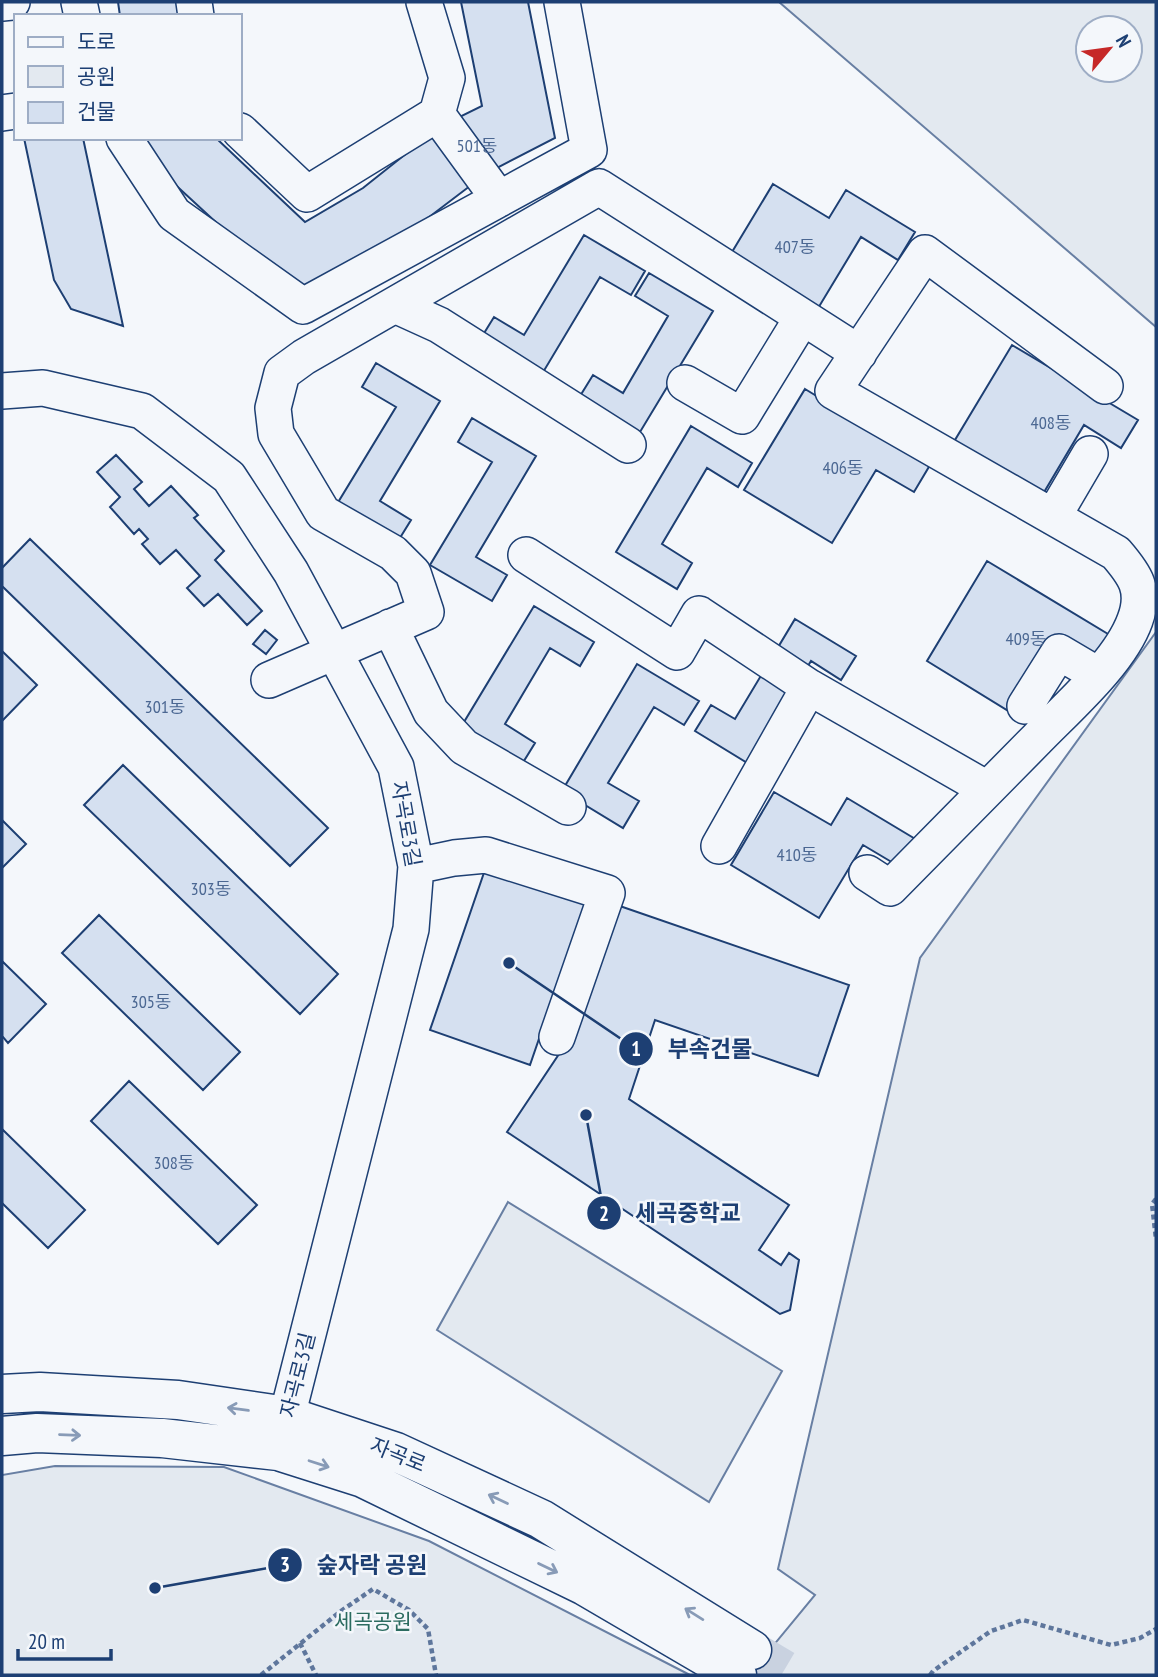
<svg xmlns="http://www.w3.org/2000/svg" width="1158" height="1677" viewBox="0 0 1158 1677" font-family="'PT Sans Narrow','Noto Sans KR',sans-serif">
  <rect width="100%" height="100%" fill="#f4f7fb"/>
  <path fill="#e3e9f0" stroke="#687fa3" stroke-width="2" fill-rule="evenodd" d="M779,2H1156V327ZM1088,28H1130V70H1088Z
    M1156,632V1675H749L815,1595L778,1569L920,958Z
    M508,1202L782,1371L709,1502L437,1330Z
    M55,1466L224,1467L429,1541L690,1675H2V1475Z"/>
  <path fill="#d5e0f0" stroke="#1d3f73" stroke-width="2" d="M118,2H179L181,16H120Z
    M461,2H528L555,138L487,173L395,243L296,296L143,155L141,138H216L305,222L363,188L441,126L482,106Z
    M24,138H83L123,326L71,309L54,280Z
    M773,184L829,218L846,190L915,232L898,260L861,237L817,310L729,257Z
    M584,235L645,271L631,295L600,277L539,379L478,343L494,317L524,335Z
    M649,273L713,311L637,437L577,401L593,375L623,393L668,316L635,296Z
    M1012,345L1138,420L1121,448L1084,425L1040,499L952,445Z
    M376,363L440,401L380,501L411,520L395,546L334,509L396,407L362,387Z
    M805,389L930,465L914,492L876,470L832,543L744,490Z
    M472,418L536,456L476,557L507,575L492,601L430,565L492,462L458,442Z
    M691,426L752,463L738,487L707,468L662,544L692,563L677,589L616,552Z
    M116,455L142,482L134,489L149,506L171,486L198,515L194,518L224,551L215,560L262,611L247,625L218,594L204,606L187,588L200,576L176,550L160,564L142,544L148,539L139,529L134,534L110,507L120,497L97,472Z
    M30,539L328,828L290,866L2,586V568Z
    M987,561L1113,637L1096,664L1059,642L1015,715L927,661Z
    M534,606L594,642L580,666L550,648L505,724L535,743L519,769L458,732Z
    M795,619L856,656L841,680L811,661L749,764L695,731L711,705L735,719Z
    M265,630L277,640L266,654L253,644Z
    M2,651L37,685L2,721Z
    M637,664L699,701L684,725L654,707L608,783L639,801L623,828L562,791Z
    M123,765L338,974L300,1014L84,805Z
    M774,792L831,825L847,798L917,840L900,867L863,845L819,918L731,865Z
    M2,820L26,844L2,868Z
    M488,861L588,896L530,1065L430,1030Z
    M614,904L849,985L818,1076L655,1020L629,1099L789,1205L759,1250L781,1265L789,1253L799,1260L790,1310L780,1314L507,1132L567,1042Z
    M99,915L240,1052L203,1090L62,953Z
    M2,961L46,1004L8,1043L2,1036Z
    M129,1081L257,1205L218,1244L91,1121Z
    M2,1129L85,1210L48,1248L2,1203Z"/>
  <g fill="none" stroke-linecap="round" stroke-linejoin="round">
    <path stroke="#c9d2e0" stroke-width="38" stroke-dasharray="38 19" stroke-linecap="butt" d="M752,1650L794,1675"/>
    <defs>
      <path id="minor" d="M79,2L82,16
        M194,2L196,16
        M2,3L12,2
        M2,113L16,111
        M437,114L499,199
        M240,131L307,194L437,114L447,78L424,2
        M124,138L174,214L303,306L589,150L562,2
        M395,305L439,325L628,445
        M685,383L742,416L802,318
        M2,391L43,388L142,411L229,477L291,572L396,767L416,866L411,929L280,1444
        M1053,517L1090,454
        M526,555L677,652L699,614L809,687
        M390,627L431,712L464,747L568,807
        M269,680L426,612L413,573L393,553L323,513L276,434L273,408L282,373L304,357L599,187L859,353
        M1025,706L1059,652L1098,675
        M719,846L809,687L987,789
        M416,866L454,858L486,855L607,893L557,1037
        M867,873L890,888C939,838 988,788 1037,739C1068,707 1120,662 1135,620C1146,590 1135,575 1116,553L833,391L925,253L1105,386"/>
      <path id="major" d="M2,1394L40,1392L178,1400L287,1416L396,1452L541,1519L752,1650
        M2,1436L37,1433L162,1438L278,1451L363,1478L585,1586L737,1675"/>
    </defs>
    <use href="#minor" stroke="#1d3f73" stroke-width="38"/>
    <use href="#major" stroke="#1d3f73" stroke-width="41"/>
    <path stroke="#5e769c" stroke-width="4.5" stroke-dasharray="5 3.5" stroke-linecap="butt" d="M1156,1199L1152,1204L1156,1239
      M300,1643L316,1675
      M261,1675L341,1611L373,1589L409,1610L428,1629L436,1675
      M930,1675L933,1671L991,1631L1023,1620L1111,1645L1140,1638L1156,1629"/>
    <use href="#minor" stroke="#f4f7fb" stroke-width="35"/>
    <use href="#major" stroke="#f4f7fb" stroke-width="38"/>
  </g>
  <defs><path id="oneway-shaft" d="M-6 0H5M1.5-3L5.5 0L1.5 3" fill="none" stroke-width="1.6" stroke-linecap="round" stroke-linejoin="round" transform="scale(1.75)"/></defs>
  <g stroke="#889bb7">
    <use href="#oneway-shaft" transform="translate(238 1409) rotate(-172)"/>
    <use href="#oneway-shaft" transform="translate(70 1435) rotate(2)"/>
    <use href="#oneway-shaft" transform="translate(319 1464) rotate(18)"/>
    <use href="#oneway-shaft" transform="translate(498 1499) rotate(-155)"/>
    <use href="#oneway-shaft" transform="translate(548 1568) rotate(26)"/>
    <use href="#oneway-shaft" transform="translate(694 1614) rotate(-148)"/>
  </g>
  <g text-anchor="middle" stroke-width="5" stroke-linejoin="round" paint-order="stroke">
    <g font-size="18" fill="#4b6792">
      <text x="477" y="152">501동</text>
      <text x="795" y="253">407동</text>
      <text x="1051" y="429">408동</text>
      <text x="843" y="474">406동</text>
      <text x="1026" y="645">409동</text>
      <text x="165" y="713">301동</text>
      <text x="797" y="861">410동</text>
      <text x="211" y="895">303동</text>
      <text x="151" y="1008">305동</text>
      <text x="174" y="1169">308동</text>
    </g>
    <g font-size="21" fill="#1d3f73" stroke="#f4f7fb">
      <text transform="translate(406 824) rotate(80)" y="7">자곡로3길</text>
      <text transform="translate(298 1375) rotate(-76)" y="7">자곡로3길</text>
      <text transform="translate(398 1455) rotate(22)" y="7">자곡로</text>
    </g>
    <g font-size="21" fill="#2c6c60" stroke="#f4f7fb">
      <text x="373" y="1629">세곡공원</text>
    </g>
  </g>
  <path fill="none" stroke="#1d3f73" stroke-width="2.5" d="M509 963L636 1049M586 1115L604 1213M155 1588L285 1565"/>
  <g fill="#1d3f73" stroke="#f4f7fb" stroke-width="2.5">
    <circle cx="509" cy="963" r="7"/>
    <circle cx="586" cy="1115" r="7"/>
    <circle cx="155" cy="1588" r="7"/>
    <circle cx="636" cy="1049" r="18"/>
    <circle cx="604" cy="1213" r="18"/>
    <circle cx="285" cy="1565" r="18"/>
  </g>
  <g font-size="21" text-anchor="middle" font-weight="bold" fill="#fff">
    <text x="636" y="1056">1</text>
    <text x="604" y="1221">2</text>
    <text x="285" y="1572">3</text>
  </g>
  <g font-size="23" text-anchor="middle" font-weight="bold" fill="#1d3f73" stroke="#f4f7fb" stroke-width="5" stroke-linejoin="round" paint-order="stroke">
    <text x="710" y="1057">부속건물</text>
    <text x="688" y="1221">세곡중학교</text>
    <text x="372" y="1573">숲자락 공원</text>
  </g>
  <rect width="1158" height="1677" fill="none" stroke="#1d3f73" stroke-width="7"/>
  <rect x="14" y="14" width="228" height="126" fill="#f4f7fb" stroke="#9eadc5" stroke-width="2"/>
  <rect x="28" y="37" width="35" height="10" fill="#f4f7fb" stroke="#9eadc5" stroke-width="2"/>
  <text x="77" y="49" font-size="21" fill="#1d3f73">도로</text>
  <rect x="28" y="66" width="35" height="21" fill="#e3e9f0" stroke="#9eadc5" stroke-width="2"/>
  <text x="77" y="84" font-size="21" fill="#1d3f73">공원</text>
  <rect x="28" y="102" width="35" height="21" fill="#d5e0f0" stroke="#9eadc5" stroke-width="2"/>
  <text x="77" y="119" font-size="21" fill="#1d3f73">건물</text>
  <g transform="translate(1109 49) rotate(61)"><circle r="33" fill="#f4f7fb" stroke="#9eadc5" stroke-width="2"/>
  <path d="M0-5L12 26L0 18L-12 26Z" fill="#c62828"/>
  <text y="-10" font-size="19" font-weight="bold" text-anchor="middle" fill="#1d3f73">N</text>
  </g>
  <path d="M18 1649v10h93v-10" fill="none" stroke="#1d3f73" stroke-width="3.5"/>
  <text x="28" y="1649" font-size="21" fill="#1d3f73" stroke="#f4f7fb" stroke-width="5" paint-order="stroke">20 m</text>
</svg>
